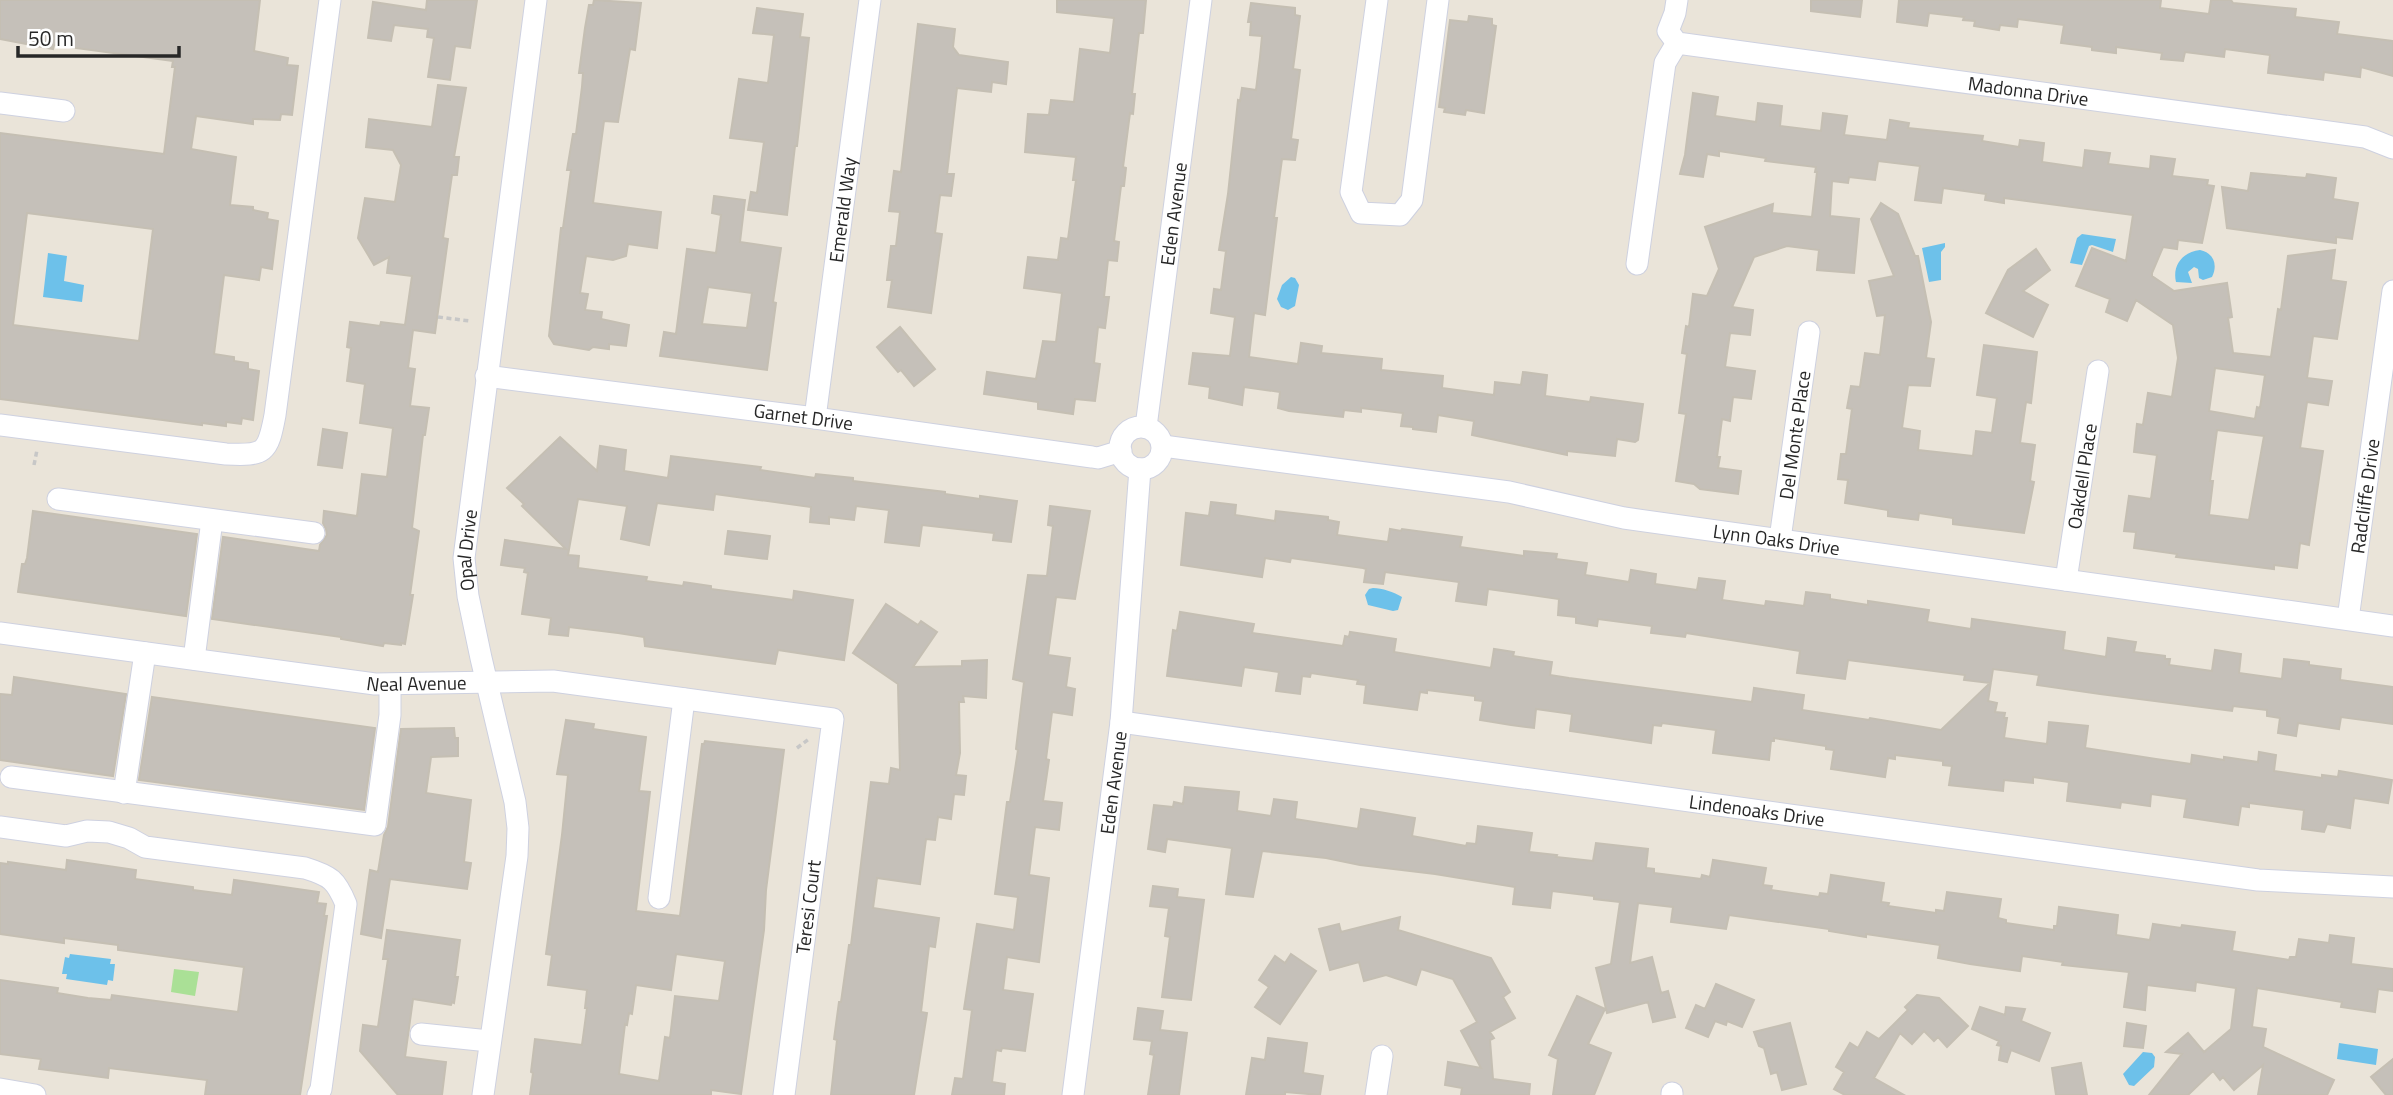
<svg xmlns="http://www.w3.org/2000/svg" width="2393" height="1095" viewBox="0 0 2393 1095" font-family="'Titillium Web',sans-serif">
  <rect width="100%" height="100%" fill="#eae4d9"/>
  <path fill="#aae096" d="M174,969L199,972L195,996L171,992Z"/>
  <path fill="#6dc1ea" d="M2082,234L2116,239L2113,252L2092,245L2089,246L2082,265L2070,263L2077,238Z
    M1945,243V247L1941,252V280L1929,282L1922,248Z
    M2200,250C2214,253 2218,265 2212,277L2203,280L2199,278L2198,269L2194,267L2188,272L2192,283L2176,282C2172,265 2183,252 2200,250Z
    M48,253L67,256L64,281L84,285L82,302L43,297Z
    M1291,277L1295,278L1299,285L1295,306L1288,310L1281,307L1277,299L1282,285Z
    M1373,588C1382,588 1394,592 1402,597L1398,610L1393,611L1368,605L1365,595L1369,589Z
    M70,954L111,959L110,964H115L113,981L108,980L107,985L66,979L67,974H62L65,957L69,958Z
    M2339,1043L2378,1049L2376,1065L2337,1059Z
    M2143,1052L2152,1053L2155,1057L2154,1067L2134,1086L2129,1085L2123,1074Z"/>
  <path fill="#c5c0b9" stroke="#c5bfb3" stroke-width="2" fill-rule="evenodd" d="M0,0H260L254,51L288,58L287,65L298,66L292,115L281,114L280,120L253,119V124L196,116L191,149L236,157L230,205L253,207V210L268,213L267,219L278,221L272,269L261,267L259,280L224,275L214,354L234,357V361L248,363V369L259,371L253,420L242,418L241,424L226,422V426L202,423V425L0,399V133L164,154L175,67H172L173,61L54,45L53,49L0,39ZM27,213L153,229L139,341L13,325Z
    M427,0H477L470,48L455,46L450,80L428,77L434,38L427,37L428,29L394,25L391,41L368,38L373,2L426,10Z
    M594,0L641,3L635,50L630,49L618,122L604,121L593,203L661,212L657,248L628,244L626,256L613,260L586,256L580,293L588,294L585,310L602,312L601,319L629,325L626,346L609,344V349L593,347L589,350L554,344L549,336L561,228H563L571,170H567L573,134H576L582,87L583,73H579L585,28L589,5H593Z
    M1057,0H1146L1143,33H1139L1132,94H1135L1133,114L1130,113L1123,167L1126,168L1124,186H1121L1114,241L1119,242L1117,261L1108,260L1104,297H1109L1105,328L1098,327L1094,363L1100,364L1095,401L1075,399L1073,414L1038,409V402L984,394L987,372L1036,379L1043,341L1056,342L1062,293L1024,288L1028,257L1058,260L1061,238L1068,239L1076,180H1073L1076,157L1025,152L1028,114L1049,115L1051,100L1074,102L1080,49L1110,53L1114,18L1057,12Z
    M1811,0H1862L1860,17L1811,11Z
    M1899,0H2161L2160,8L2209,14L2211,0H2231L2233,3L2296,9L2295,17L2339,22L2337,34L2393,41V76L2361,67L2360,77L2324,72L2323,80L2268,73L2270,55L2225,49L2224,57L2185,52L2183,61L2161,59L2162,53L2116,47V53L2092,50V47L2061,43L2064,25L2018,19L2017,27L2000,25L1999,30L1974,26L1975,21L1963,20L1964,17L1929,13L1927,26L1897,22Z
    M1251,3L1295,8V15L1300,16L1293,69L1300,70L1291,139L1298,140L1295,160L1282,159L1274,218H1277L1265,315L1254,313L1249,357L1298,364L1301,343L1322,346L1321,353L1382,359L1381,370L1443,376L1442,388L1494,395L1495,382L1521,385L1523,372L1547,375L1545,396L1590,402L1591,397L1643,404L1638,440L1635,442L1617,439L1615,456L1567,451V455L1472,435L1474,421L1438,415L1436,432L1413,429V427L1401,426L1403,413L1361,408V412L1344,410L1343,417L1289,411L1278,408L1280,392L1244,387L1242,405L1209,398L1210,387L1189,384L1193,353L1230,356L1235,317L1211,313L1214,289L1221,290L1226,251L1219,250L1228,194L1238,100L1240,101L1242,88L1256,90L1260,57L1262,36L1250,35L1251,22H1248Z
    M757,8L803,14L800,37L809,38L797,146H795L787,215L748,210L751,192L757,193L764,142L730,138L739,79L768,83L774,35L753,33Z
    M1469,16L1492,19V25L1496,26L1484,113L1466,110L1465,115L1444,112L1445,108L1439,107L1450,20L1468,22Z
    M918,24L955,29L953,47L959,55L1008,62L1006,84L992,82L991,92L957,88L947,174H954L951,196L940,195L935,233L942,234L931,313L888,307L892,280H887L891,246H896L900,212L889,211L894,171L901,172Z
    M438,85L466,88L454,157H459L457,175H452L443,238L448,239L435,333L413,330L408,368L415,369L410,406L429,408L425,435H423L412,528L419,531L410,595H413L405,644L401,643V645L384,643L383,646L341,639V637L212,619L223,537L319,551L320,545L327,535L326,529L323,523L324,511L357,516L362,474L387,477L393,428L360,423L365,384L347,381L351,348L347,347L350,322L380,326L381,322L405,325L412,276L387,273L389,257L374,265L358,238L365,198L395,202L401,165L393,150L366,147L369,119L432,127Z
    M1693,93L1718,97L1715,116L1756,122L1758,103L1782,106L1780,126L1821,131L1823,113L1847,116L1844,135L1887,140L1890,120L1909,123L1908,128L1983,136L1982,141L2019,147L2020,140L2044,143L2042,162L2083,168L2085,150L2110,153L2108,164L2150,169L2151,156L2175,159L2172,176L2208,180L2207,185L2214,186L2202,243L2178,240L2177,249L2163,247L2152,273V276L2174,291L2227,283L2232,317L2228,318L2233,353L2271,357L2278,309L2281,310L2288,256L2335,250L2331,280L2346,282L2337,339L2313,336L2307,378L2332,381L2328,405L2307,402L2300,448L2323,451L2309,545L2300,543L2297,568L2274,565V569L2176,557L2177,554L2134,548L2136,532L2124,531L2129,496L2151,499L2157,455L2134,452L2137,424L2143,425L2148,393L2172,397L2178,358L2173,325L2136,300L2127,321L2106,312L2110,299L2076,286L2092,248L2126,261L2133,215L2004,198V203L1985,200L1986,194L1943,188L1941,203L1915,200L1920,166L1878,161L1875,180L1849,177L1848,183L1832,181L1830,216L1859,219L1854,273L1817,270L1819,250L1787,246L1754,257L1732,307L1753,310L1750,335L1730,333L1725,367L1755,371L1751,399L1733,397L1730,421L1722,419L1717,457H1720L1718,468L1741,471L1738,494L1700,489L1694,484L1676,481L1686,414L1679,413L1687,354L1682,353L1686,326L1689,327L1693,294L1707,296L1719,269L1705,227L1773,204L1772,213L1812,217L1817,172H1815L1816,167L1765,161L1766,158L1719,151V156L1707,154L1703,177L1680,174L1685,155ZM2215,368L2265,375L2260,408L2257,407L2255,419L2209,411ZM2217,430L2264,436L2249,520L2209,515L2213,481H2210Z
    M2251,173L2306,178L2307,174L2336,178L2333,199L2358,203L2352,239L2336,237V243L2227,228L2222,187L2248,191Z
    M714,196L745,200L740,242L781,248L773,302L776,303L767,370L660,356L664,332L676,334L687,249L716,253L721,215L712,213ZM708,287L752,293L747,328L702,324Z
    M1881,203L1898,214L1915,256H1918L1931,322L1926,358L1934,359L1930,386L1908,385L1902,428L1920,431L1918,450L1973,456L1976,431L1992,433L1997,398L1977,395L1984,345L2037,352L2031,403L2026,402L2020,443L2035,445L2030,481L2034,482L2024,533L1953,524V518L1919,513L1918,520L1888,516V510L1845,503L1848,480L1838,479L1841,454H1846L1852,409L1847,408L1851,386L1860,387L1865,353L1880,355L1885,315L1877,316L1869,281L1894,276L1871,219Z
    M2036,249L2050,270L2023,291L2048,305L2033,337L1986,313L2008,270Z
    M900,327L935,369L914,386L901,370L898,372L877,347Z
    M323,429L347,433L342,468L318,465Z
    M560,437L597,471L600,446L626,450L624,471L668,478L671,456L761,467L760,470L815,478L816,474L853,478V481L945,492V494L980,499V496L1017,501L1011,542L993,540L994,533L922,525L919,546L885,542L889,510L856,506L854,520L829,517V524L810,522L811,507L715,494L713,510L657,503L649,545L621,539L627,506L578,499L568,555L579,556L578,568L647,577L646,581L683,586L684,582L711,586V589L793,600L794,591L853,600L844,660L778,650L775,664L645,646L644,637L618,633L569,627L568,636L549,634L551,618L522,614L528,573L524,572L525,568L501,565L505,540L566,549L522,506L524,504L507,488Z
    M1211,502L1236,505L1235,515L1275,521L1276,511L1328,517V520L1339,522L1337,535L1388,542L1390,529L1401,531L1402,529L1462,537L1460,547L1524,556V551L1557,554L1556,559L1587,563L1585,575L1629,582L1631,570L1656,574L1655,584L1697,590L1699,578L1725,581L1722,600L1765,606L1766,601L1804,606L1806,592L1830,595V599L1868,605V601L1929,610L1927,622L1971,629L1972,619L2065,632L2063,650L2106,657L2108,638L2136,642L2134,652L2165,656V659H2170L2169,665L2212,671L2215,650L2241,654L2239,673L2282,679L2284,659L2309,662V665L2341,669L2340,680L2393,687V724L2341,717L2339,729L2298,723L2296,736L2278,733L2280,718L2267,716V710L2233,706L2232,711L2100,694L2037,685L2039,675L1993,669L1988,701L1997,703L1995,712L2005,713L2004,718H2007L2004,738L2047,744L2049,722L2088,726L2085,748L2156,759L2191,764L2192,755L2224,760V757L2258,762L2259,752L2276,755L2274,771L2322,778V775L2338,777L2339,771L2392,780L2388,803L2354,798L2350,828L2327,824L2324,832L2302,829L2304,810L2249,803V807L2241,806L2238,825L2184,817L2187,799L2151,794L2150,806L2121,802L2120,808L2067,801L2069,782L2033,777V783L2004,780L2003,791L1949,785L1952,766L1943,765V761L1895,755V759L1888,758L1885,777L1831,769L1834,750L1826,749V746L1774,738V741H1771L1769,760L1713,753L1716,730L1662,723L1661,726L1653,725L1651,743L1570,731L1572,714L1536,709L1534,728L1511,725L1480,720L1483,701L1475,700V696L1427,690V693L1420,692L1417,710L1364,703L1366,685L1357,684L1358,680L1311,673L1310,677L1302,676L1300,694L1276,691L1279,672L1244,667L1241,686L1167,676L1173,630L1177,631L1180,612L1254,624L1252,633L1343,646L1345,636L1349,637L1350,632L1396,639L1394,652L1491,668L1494,649L1514,652L1513,656L1552,662L1550,675L1569,678L1752,702L1754,688L1804,695L1802,710L1869,720L1870,718L1941,730L1990,683L1964,680L1965,675L1848,660L1845,679L1797,673L1800,651L1686,633L1685,637L1651,633L1652,626L1598,619L1597,626L1576,623V617L1558,615L1559,599L1488,589L1486,605L1456,601L1459,582L1385,572L1383,584L1364,582L1366,569L1363,568L1291,558L1290,562L1265,558L1262,577L1181,565L1186,513L1209,516Z
    M1050,506L1090,511L1075,599L1056,597L1048,655L1070,658L1066,687L1075,689L1072,715L1052,712L1046,759L1049,760L1043,801L1062,803L1059,830L1035,827L1029,875L1049,878L1039,962L1007,957L1003,990L1033,994L1025,1051L1002,1048L1001,1051L996,1050L992,1082L1005,1084L1004,1095H952L955,1078L963,1079L972,1010L964,1009L977,924L1014,930L1018,897L995,894L1007,802H1010L1018,750L1016,749L1024,682L1013,679L1028,575L1047,576L1053,526L1048,525Z
    M33,511L197,534L186,616L18,592L22,564H25L27,558Z
    M728,531L770,536L767,559L725,554Z
    M886,604L918,625L921,621L937,632L913,667L962,666V661L987,660L986,698L963,696L964,702H959L960,753L956,775L966,776L964,795L954,794L951,819L938,817L935,840L926,839L920,884L877,878L873,908L939,918L935,947L929,946L921,1012L927,1013L914,1095H831L837,1040L834,1039L839,1002H841L849,945H851L871,782L889,784L891,768L900,770L898,684L853,653Z
    M14,677L126,694L113,776L0,760V694L12,695Z
    M152,697L375,728L364,810L139,780Z
    M566,720L594,724L593,729L646,737L639,791L650,792L636,911L680,916L702,744H704L705,741L784,750L766,890L764,930L741,1094L711,1090V1095H530L533,1073L531,1072L535,1039L582,1045L587,1008H585L587,990L548,985L552,955L546,954L562,835L568,775L557,774ZM676,954L725,961L719,1001L675,996L670,1038L665,1037L659,1081L619,1074L625,1024L627,1025L629,1013L632,1014L636,985L671,990Z
    M454,728L455,738H458V756L431,757L426,793L471,800L464,862L471,863L467,889L390,879L381,938L361,934L370,870L378,872L384,835L388,827L401,729Z
    M1185,787L1239,792L1237,811L1271,816L1274,799L1297,802L1295,819L1358,829L1361,809L1415,818L1412,836L1466,846L1467,843L1476,844L1478,826L1532,833L1529,852L1557,855L1556,857L1593,861L1596,843L1648,849L1646,868L1654,869V873L1701,879L1702,875L1710,877L1713,860L1766,868L1763,885L1772,886L1771,890L1819,897L1820,893L1828,894L1831,875L1884,883L1881,902L1889,903L1888,906L1936,913V910L1944,911L1947,892L2001,899L1998,918L2006,920V923L2033,927L2054,930V926H2057L2059,907L2118,915L2116,935L2150,940L2153,924L2181,928L2182,925L2235,932L2232,951L2289,960L2290,957H2296L2299,939L2329,943L2330,935L2354,938L2351,964L2393,969V991L2378,989L2375,1012L2341,1007L2342,1002L2257,988L2252,1027L2266,1029L2263,1047L2334,1080L2327,1095H2258L2263,1065L2234,1090L2223,1077L2220,1080L2213,1071L2188,1095H2149L2182,1054L2166,1052L2188,1033L2204,1052L2231,1029L2236,988L2196,982L2195,991L2147,985L2145,1010L2124,1007L2129,972L2062,965L2063,962L2022,956L2020,971L1970,964L1938,958L1940,945L1866,934V937L1829,931V929L1729,915L1726,929L1671,922L1673,907L1638,903L1630,963L1652,957L1661,993L1668,991L1675,1017L1653,1022L1648,1002L1607,1013L1596,968L1611,964L1620,902L1594,899V896L1552,891L1550,908L1513,904L1515,887L1435,874L1360,865L1326,858L1262,851L1253,897L1226,894L1232,848L1167,839L1165,852L1148,849L1154,805L1173,807L1174,802L1183,804Z
    M67,860L136,870L135,879L193,887V890L232,895L234,880L319,892L317,903L326,904L324,916H327L300,1095H205L207,1080L109,1068L108,1078L39,1069L41,1059L0,1054V980L58,988L57,993L88,998L111,1000L112,995L238,1012L244,967L118,950V945L87,941L64,938V943L0,934V863L8,864V862L66,870Z
    M1153,886L1178,889L1177,897L1204,900L1191,1000L1162,997L1170,937L1165,936L1169,908L1150,906Z
    M1400,917L1398,930L1491,958L1510,992L1503,997L1515,1018L1490,1032L1494,1038L1490,1040L1493,1079L1530,1084L1529,1095H1461L1462,1088L1445,1085L1448,1062L1481,1068L1461,1031L1477,1022L1453,979L1421,969L1416,985L1386,975L1364,981L1359,962L1330,970L1319,929L1339,924L1341,932Z
    M387,930L460,940L455,977H458L454,1003L452,1002L451,1005L413,999L405,1057L446,1062L442,1095H398L360,1051L363,1025L378,1027L388,959H383Z
    M1291,954L1316,971L1280,1024L1255,1007L1269,987L1259,980L1275,956L1285,963Z
    M1716,984L1754,1000L1742,1027L1727,1021L1726,1025L1715,1021L1708,1037L1686,1028L1696,1005L1705,1009Z
    M1917,995L1939,998L1968,1026L1947,1047L1938,1037L1934,1041L1924,1031L1912,1044L1900,1033L1874,1078L1904,1095H1845L1834,1089L1844,1072L1836,1067L1850,1043L1858,1048L1867,1032L1879,1039L1908,1010L1905,1007Z
    M1577,996L1605,1009L1588,1044L1611,1053L1594,1095H1553L1558,1059L1549,1055Z
    M1980,1007L2005,1015L2006,1007L2025,1009L2021,1021L2050,1033L2039,1061L2011,1050L2007,1062L1999,1060L2001,1046L1997,1045L1999,1041L1972,1029Z
    M1138,1008L1163,1011L1160,1030L1187,1033L1179,1095H1148L1154,1055L1150,1054L1152,1041L1134,1039Z
    M1790,1023L1806,1084L1782,1090L1777,1072L1771,1074L1764,1048L1759,1046L1754,1032Z
    M2127,1023L2146,1026L2143,1048L2124,1046Z
    M1268,1038L1307,1043L1303,1073L1323,1076L1320,1095L1285,1092V1095H1246L1252,1058L1265,1060Z
    M2393,1059V1095H2386L2371,1077Z
    M2081,1063L2087,1095H2056L2052,1068Z"/>
  <g fill="none" stroke-linecap="round" stroke-linejoin="round">
    <defs>
      <g id="minor">
        <path d="M1377,0L1351,192L1361,213L1400,215L1412,200L1438,0"/>
        <path id="s1" d="M1677,0L1675,13L1668,31L1677,43L2365,137L2393,148"/>
        <path d="M0,103L64,111"/>
        <path d="M1637,264L1665,63L1677,43"/>
        <path id="s2" d="M486,376L815,418L1092,457L1098,458L1121,451"/>
        <path id="s3" d="M815,418L870,0"/>
        <path d="M0,425L226,454C265,456 268,453 275,415L330,0"/>
        <path id="s4" d="M1146,427L1201,0"/>
        <circle cx="1141" cy="448" r="21"/>
        <path id="s5" d="M1163,446L1509,492L1624,518L2393,626"/>
        <path d="M58,499L314,533"/>
        <path id="s6" d="M1780,539L1809,332"/>
        <path id="s7" d="M2066,580L2098,371"/>
        <path id="s8" d="M2348,619L2393,291"/>
        <path id="s9" d="M0,633L375,684L553,681L833,719L784,1095"/>
        <path d="M194,659L212,520"/>
        <path id="s10" d="M1121,722L2258,880L2393,887"/>
        <path d="M11,777L375,825L390,715V685"/>
        <path d="M124,793L145,653"/>
        <path d="M0,827L66,836L87,831L109,832L129,838L145,847L305,868C331,876 336,880 346,904L321,1089L318,1095"/>
        <path d="M659,898L684,699"/>
        <path d="M421,1034L489,1041"/>
        <path d="M0,1089L35,1095"/>
        <path id="s11" d="M483,1095L517,856L518,828L515,802L481,658L468,596L464,558L536,0"/>
        <path id="s12" d="M1073,1095L1121,722L1140,469"/>
        <path d="M1376,1095L1382,1056"/>
        <path d="M1672,1095V1093"/>
      </g>
    </defs>
    <use href="#minor" stroke="#ced1e0" stroke-width="23"/>
    <path stroke="#c7c7c7" stroke-width="3.5" stroke-dasharray="5 3.5" stroke-linecap="butt" d="M438,317L470,321
      M34,465L37,450
      M797,748L809,739"/>
    <use href="#minor" stroke="#fff" stroke-width="21"/>
  </g>
  <g text-anchor="middle" stroke-width="5" stroke-linejoin="round" paint-order="stroke">
    <g font-size="19" fill="#272727" stroke="#fff">
      <text dy="7" stroke="none"><textPath href="#s1" startOffset="402">Madonna Drive</textPath></text>
      <text dy="7" stroke="none"><textPath href="#s3" startOffset="210">Emerald Way</textPath></text>
      <text dy="7" stroke="none"><textPath href="#s4" startOffset="215">Eden Avenue</textPath></text>
      <text dy="7" stroke="none"><textPath href="#s2" startOffset="320">Garnet Drive</textPath></text>
      <text dy="7" stroke="none"><textPath href="#s6" startOffset="105">Del Monte Place</textPath></text>
      <text dy="7" stroke="none"><textPath href="#s7" startOffset="105">Oakdell Place</textPath></text>
      <text dy="7" stroke="none"><textPath href="#s8" startOffset="124">Radcliffe Drive</textPath></text>
      <text dy="7" stroke="none"><textPath href="#s5" startOffset="621">Lynn Oaks Drive</textPath></text>
      <text dy="7" stroke="none"><textPath href="#s11" startOffset="553">Opal Drive</textPath></text>
      <text dy="7" stroke="none"><textPath href="#s9" startOffset="420">Neal Avenue</textPath></text>
      <text dy="7" stroke="none"><textPath href="#s12" startOffset="315">Eden Avenue</textPath></text>
      <text dy="7" stroke="none"><textPath href="#s10" startOffset="642">Lindenoaks Drive</textPath></text>
      <text transform="translate(808 907) rotate(-83)" y="7">Teresi Court</text>
    </g>
  </g>
  <path d="M18 46v10h161v-10" fill="none" stroke="#272727" stroke-width="3.5"/>
  <text x="28" y="46" font-size="21" fill="#272727" stroke="#ffffff" stroke-width="5" paint-order="stroke">50 m</text>
</svg>
